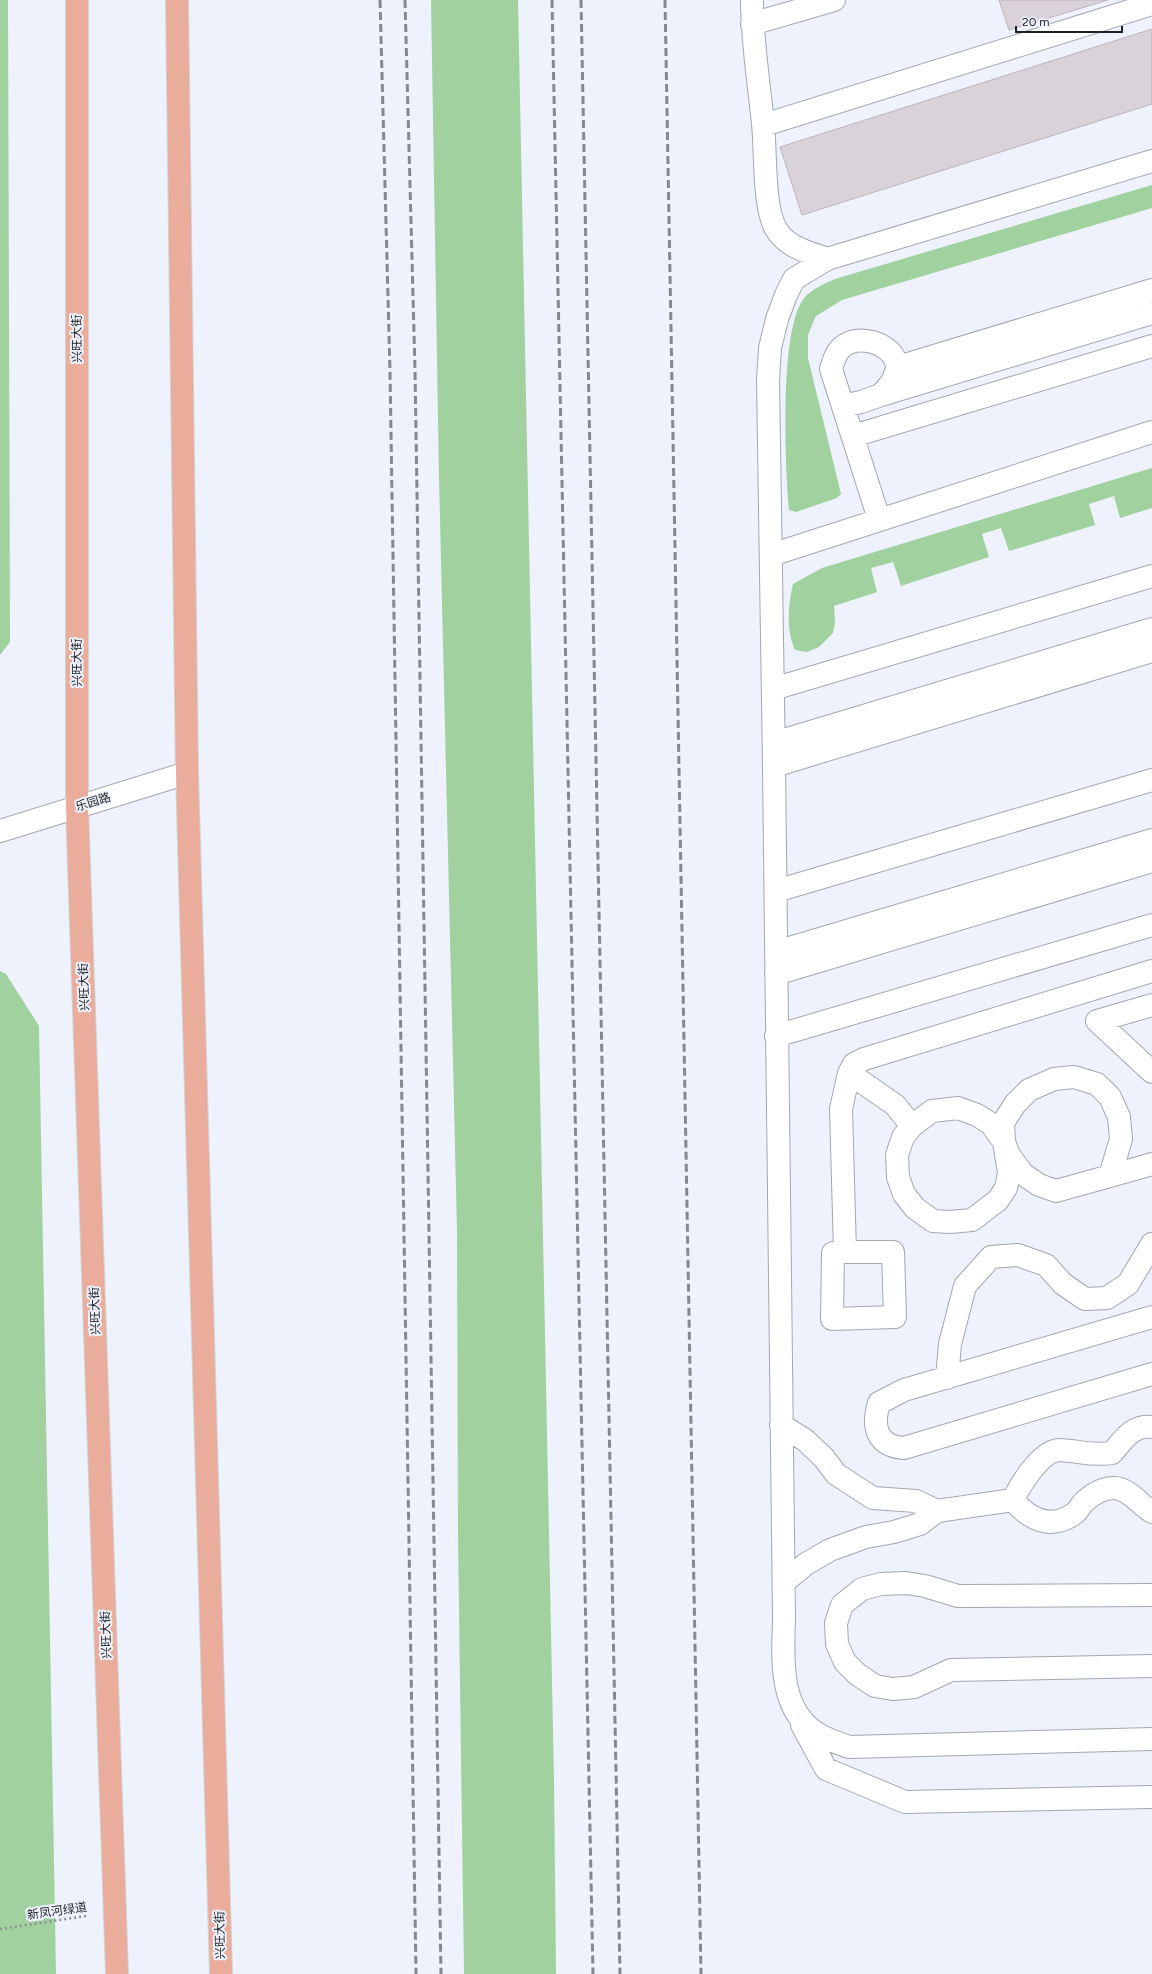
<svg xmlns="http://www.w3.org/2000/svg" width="1152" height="1974" viewBox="0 0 1152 1974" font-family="Figtree,'Noto Sans SC',sans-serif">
  <rect width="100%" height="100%" fill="#edf2fc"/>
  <path fill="#a0d19f" d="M0,0H8L10,642L0,655Z
    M431,0H518L554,1780L556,1974H464L458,1536L457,1230L439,477Z
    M1152,185V208L842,300L816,316L808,335V358L841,494L837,498L796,512L789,510C785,467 779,330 804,298C812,289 824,284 835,279Z
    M1152,468V508L1120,518L1114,496L1089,504L1095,525L1009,551L1001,528L982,534L989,557L901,586L893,562L871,568L877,592L834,606L835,623L833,633L819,647L807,652L795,650C786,630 788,605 793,584L822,568Z
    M0,971L6,974L39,1026L56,1974H0Z"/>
  <path fill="#dad2d9" stroke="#bdb4bc" d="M999,0H1108L1009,30Z
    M1152,29V104L802,215L780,147Z"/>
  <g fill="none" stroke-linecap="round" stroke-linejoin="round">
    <defs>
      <path id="minor" d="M752,0C752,42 759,83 763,124C766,151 763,207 776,229C786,247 808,252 827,259
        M752,24L834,0
        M764,125L1152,4
        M1152,161L827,259L794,279L786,295L777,319L770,348L768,380L774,766L784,1618C783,1658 778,1710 818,1734C828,1740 838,1743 849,1747L1152,1739
        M898,367L1152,290
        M843,406L861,402L881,395L1152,313
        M853,436L1152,346
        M879,519L831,369C833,362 835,355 840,349C854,335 879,340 891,353C895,357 896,363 898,367L892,382L881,395
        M771,555L1152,432
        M773,689L1152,576
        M774,743L1152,629
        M774,766L1152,651
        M0,831L187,773
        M776,891L1152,780
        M776,952L1152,840
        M776,974L1152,861
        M1152,1005L1097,1021L1152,1072
        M776,1036L1152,925
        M849,1073L895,1105L912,1126
        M1110,1176L1121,1139L1119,1117L1110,1097L1097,1084L1074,1077L1054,1079L1029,1090L1015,1104L1003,1123L1004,1142L1009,1173L1006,1188L998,1200L972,1220L950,1222L933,1221L915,1208L904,1194L898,1177L897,1155L903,1137L912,1126L932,1111L958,1108L977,1115L991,1124L1004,1142L1009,1155L1023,1174L1039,1185L1056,1191L1110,1176L1152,1164
        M845,1252L841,1109L849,1073L854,1064L864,1059L1152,971
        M845,1252H893L895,1317L832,1319L833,1253Z
        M1152,1317L904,1390L879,1403C872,1426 876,1446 904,1448L1152,1374
        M947,1378L950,1344L965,1286L991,1257L1018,1255L1046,1265L1063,1284L1085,1299L1107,1298L1128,1284L1152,1244
        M781,1425L805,1440L824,1458L836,1474L873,1498L916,1501L937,1511
        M1013,1500C1020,1485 1041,1450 1060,1450C1079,1451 1092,1456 1112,1453C1123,1440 1133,1424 1152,1427
        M1013,1500C1029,1519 1051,1531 1075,1513C1079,1510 1081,1504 1085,1501C1092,1495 1103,1488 1113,1488C1128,1487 1140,1505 1152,1512
        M784,1582L806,1564L830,1550L866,1537L894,1532L920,1524L937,1511L1013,1500
        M1152,1595L958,1596L925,1586L906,1583L881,1584L862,1589L842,1605L836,1623L837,1644L845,1662L857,1674L875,1686L893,1689L914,1687L951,1670L1152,1666
        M802,1725L826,1769L905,1802L1152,1797"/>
      <path id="major" d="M77,0V807L117,1974
        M177,0L187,773L221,1974"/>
    </defs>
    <use href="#minor" stroke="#a2a7b0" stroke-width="24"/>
    <use href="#major" stroke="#d2d2d3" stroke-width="24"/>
    <path stroke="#8b8f95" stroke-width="2.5" stroke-dasharray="2 3" stroke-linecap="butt" d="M0,1929L86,1916"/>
    <use href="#minor" stroke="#fff" stroke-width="22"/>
    <use href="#major" stroke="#eaac9b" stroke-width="22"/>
    <path stroke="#84888e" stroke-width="3" stroke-dasharray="8 4" stroke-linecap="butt" d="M380,0L390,371L416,1974
      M405,0L415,370L441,1974
      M552,0L593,1974
      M581,0L620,1974
      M665,0L701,1974"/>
  </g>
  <g text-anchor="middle" stroke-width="4" stroke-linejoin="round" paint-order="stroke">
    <g font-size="12" fill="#1e2023" stroke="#edf2fc">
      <text transform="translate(77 339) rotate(-90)" y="4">兴旺大街</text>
      <text transform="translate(77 663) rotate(-90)" y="4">兴旺大街</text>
      <text transform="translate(93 802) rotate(-17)" y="4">乐园路</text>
      <text transform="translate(84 987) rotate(-92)" y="4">兴旺大街</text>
      <text transform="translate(95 1311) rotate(-92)" y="4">兴旺大街</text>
      <text transform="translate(106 1635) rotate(-92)" y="4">兴旺大街</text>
      <text transform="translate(57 1911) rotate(-8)" y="4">新凤河绿道</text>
      <text transform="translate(220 1935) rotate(-91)" y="4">兴旺大街</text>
    </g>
  </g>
  <path d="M1016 26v6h106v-6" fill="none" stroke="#1e2023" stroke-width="2"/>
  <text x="1022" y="26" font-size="12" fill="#1e2023" stroke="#edf2fc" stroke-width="3" paint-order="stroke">20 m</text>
</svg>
